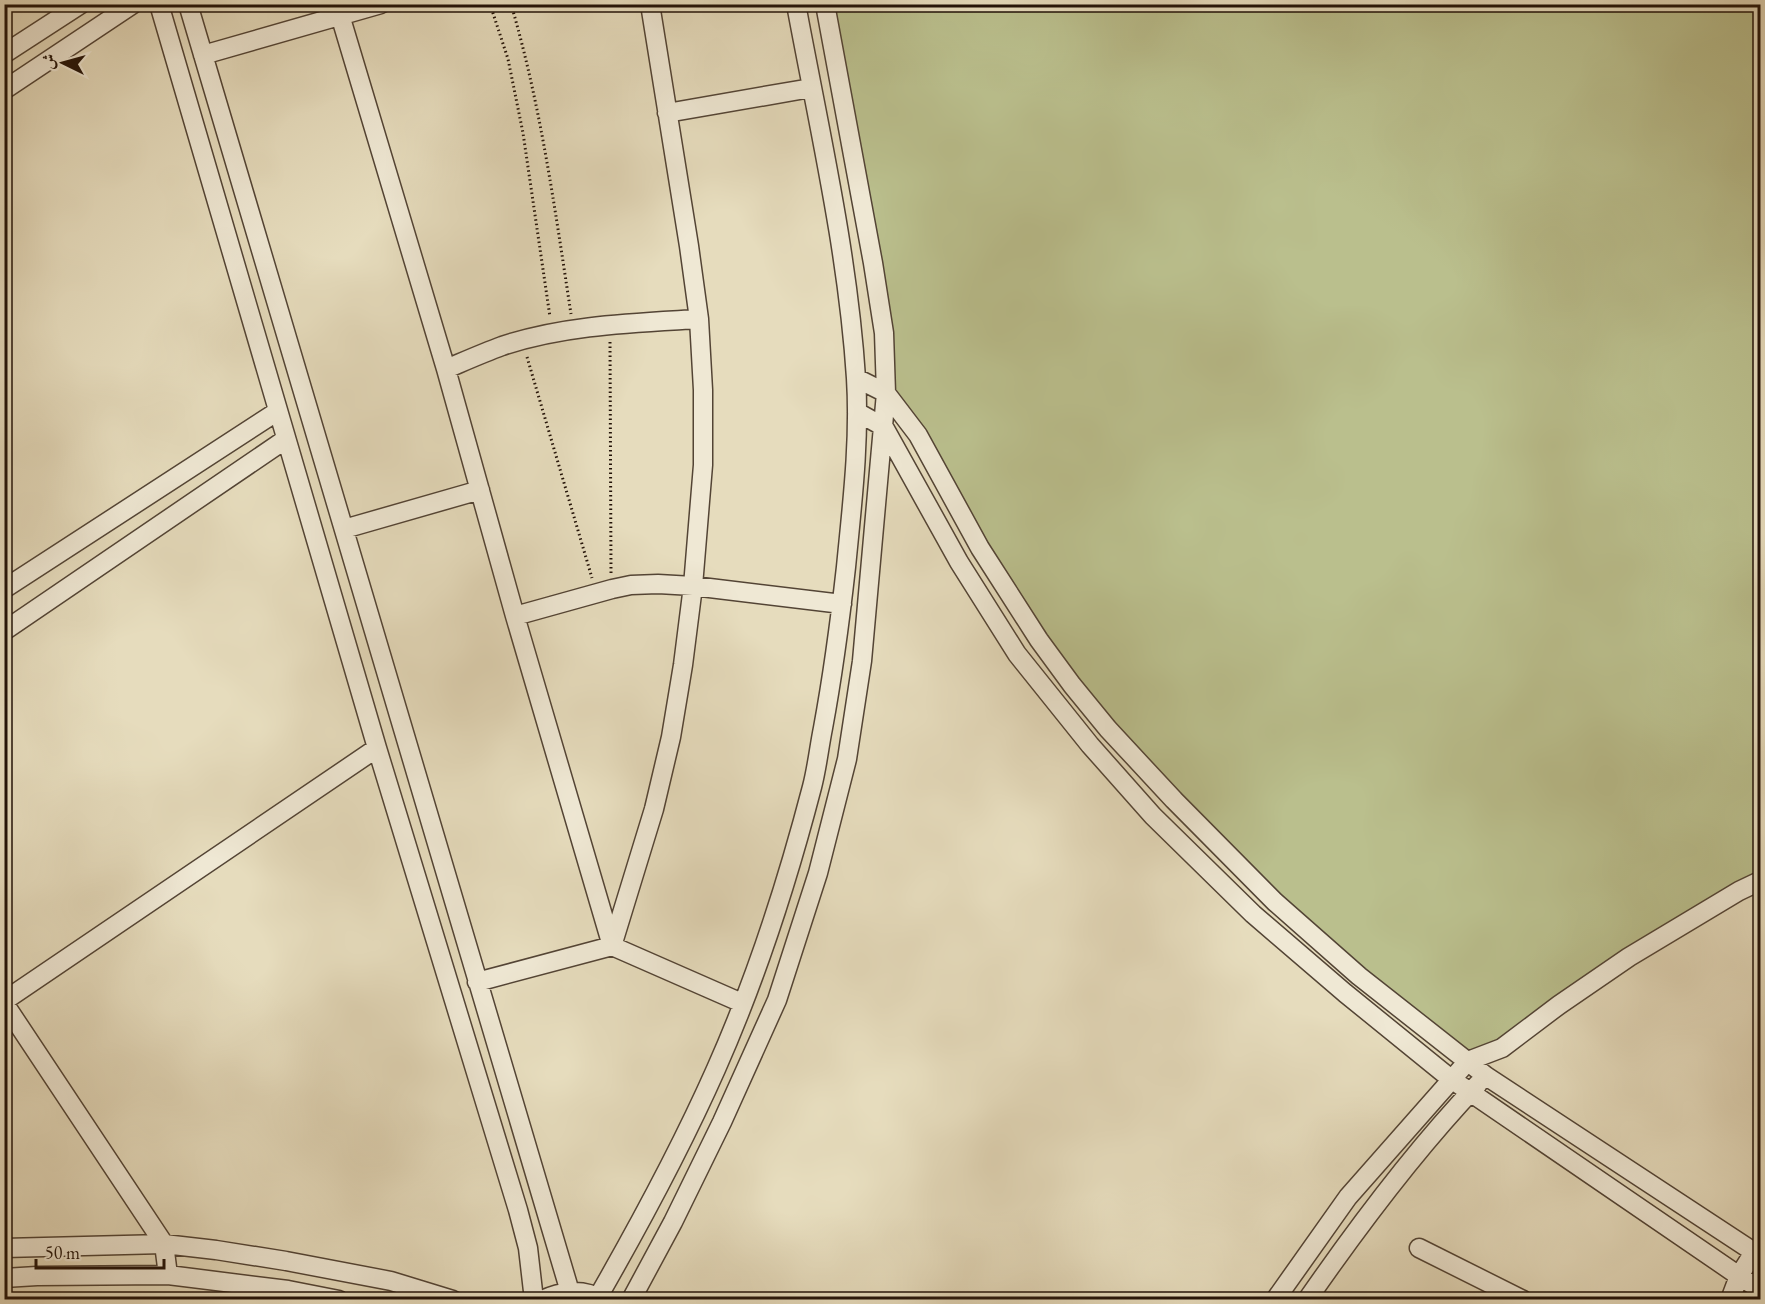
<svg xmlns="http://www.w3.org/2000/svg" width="1765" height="1304" viewBox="0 0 1765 1304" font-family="'EB Garamond',Amiri,serif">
  <rect width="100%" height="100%" fill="#e6dcbd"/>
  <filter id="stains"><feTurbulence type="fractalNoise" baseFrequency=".00333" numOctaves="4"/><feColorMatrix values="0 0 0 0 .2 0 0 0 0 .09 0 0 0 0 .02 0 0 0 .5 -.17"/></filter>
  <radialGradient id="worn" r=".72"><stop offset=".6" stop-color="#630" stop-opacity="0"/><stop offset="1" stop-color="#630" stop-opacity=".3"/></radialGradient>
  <path fill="#babf8d" stroke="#6e684a" stroke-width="1.5" d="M825,5H1760V883L1468,1061L1359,976L1108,729L886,393Z"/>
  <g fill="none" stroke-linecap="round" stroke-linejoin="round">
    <defs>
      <path id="minor" d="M159,4L377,748L518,1210L528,1248L534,1300
        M188,4L570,1292
        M340,15L446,369L515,616L612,946
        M4,54L81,4
        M203,55L381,4
        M4,90L133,4
        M667,113L811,88
        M446,369C465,361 483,353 502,346C564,325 634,323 699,319
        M856,378L886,393L918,435L980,548L1039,640L1072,685L1108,729L1174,800L1275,902L1359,976L1486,1076L1760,1256
        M857,412L884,427L959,562L1017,654L1090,745L1153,816L1253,914L1345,993L1451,1079L1739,1276L1760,1289
        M344,529L480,490
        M4,589L278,411
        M515,616L612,589L631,585L658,584L693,586L842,604
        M4,631L286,439
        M612,946L654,809L671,737L683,665L693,586L703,465V390L699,319L689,246L650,4
        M477,982L612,946L742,1003
        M4,1001L377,748
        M4,1003L164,1244L168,1275
        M4,1248L164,1244L216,1250L286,1261L391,1281L453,1300
        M1419,1248L1523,1300
        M4,1278L37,1276L168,1275L288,1290L339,1300
        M598,1297C641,1222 681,1148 716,1069C756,979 787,883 812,787C817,768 819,748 823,728C833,674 840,621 846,567C852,505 860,441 856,378C848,253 819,128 796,4
        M542,1300C560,1291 584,1288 602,1300
        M631,1300L673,1222L722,1122L777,1000L818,873L847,759L862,661L886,393L884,333L873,263L825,4
        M1275,1300L1348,1197L1468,1061L1502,1048L1559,1005L1629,957L1739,891L1760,881
        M1307,1300C1359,1225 1415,1150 1478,1084
        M1730,1300L1739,1276L1754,1252"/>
    </defs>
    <use href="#minor" stroke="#534435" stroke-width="21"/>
    <path stroke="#221208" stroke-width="3" stroke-dasharray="1.5 3" stroke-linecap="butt" d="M490,4L508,59L523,133L550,317
      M511,4C541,106 555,210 571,314
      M610,342L611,573
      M527,357L592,578"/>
    <use href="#minor" stroke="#efe8d4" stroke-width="18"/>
  </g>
  <rect width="1765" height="1304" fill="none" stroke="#e6dcbd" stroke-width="24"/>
  <rect x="6" y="6" width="1753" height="1292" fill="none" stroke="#221208" stroke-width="3"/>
  <rect x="12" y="12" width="1741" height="1280" fill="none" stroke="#221208" stroke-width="1.5"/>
  <g transform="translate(63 63) rotate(275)" stroke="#efe8d4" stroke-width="4.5" paint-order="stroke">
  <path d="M0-4.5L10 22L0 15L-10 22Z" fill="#221208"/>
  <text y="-9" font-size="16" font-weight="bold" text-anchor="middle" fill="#221208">ش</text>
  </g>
  <path d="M36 1259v9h128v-9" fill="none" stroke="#221208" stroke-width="3"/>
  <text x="45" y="1259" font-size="18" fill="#221208" stroke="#efe8d4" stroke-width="4.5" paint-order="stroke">50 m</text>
  <rect width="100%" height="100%" filter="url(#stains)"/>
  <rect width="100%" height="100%" fill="url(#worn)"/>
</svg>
